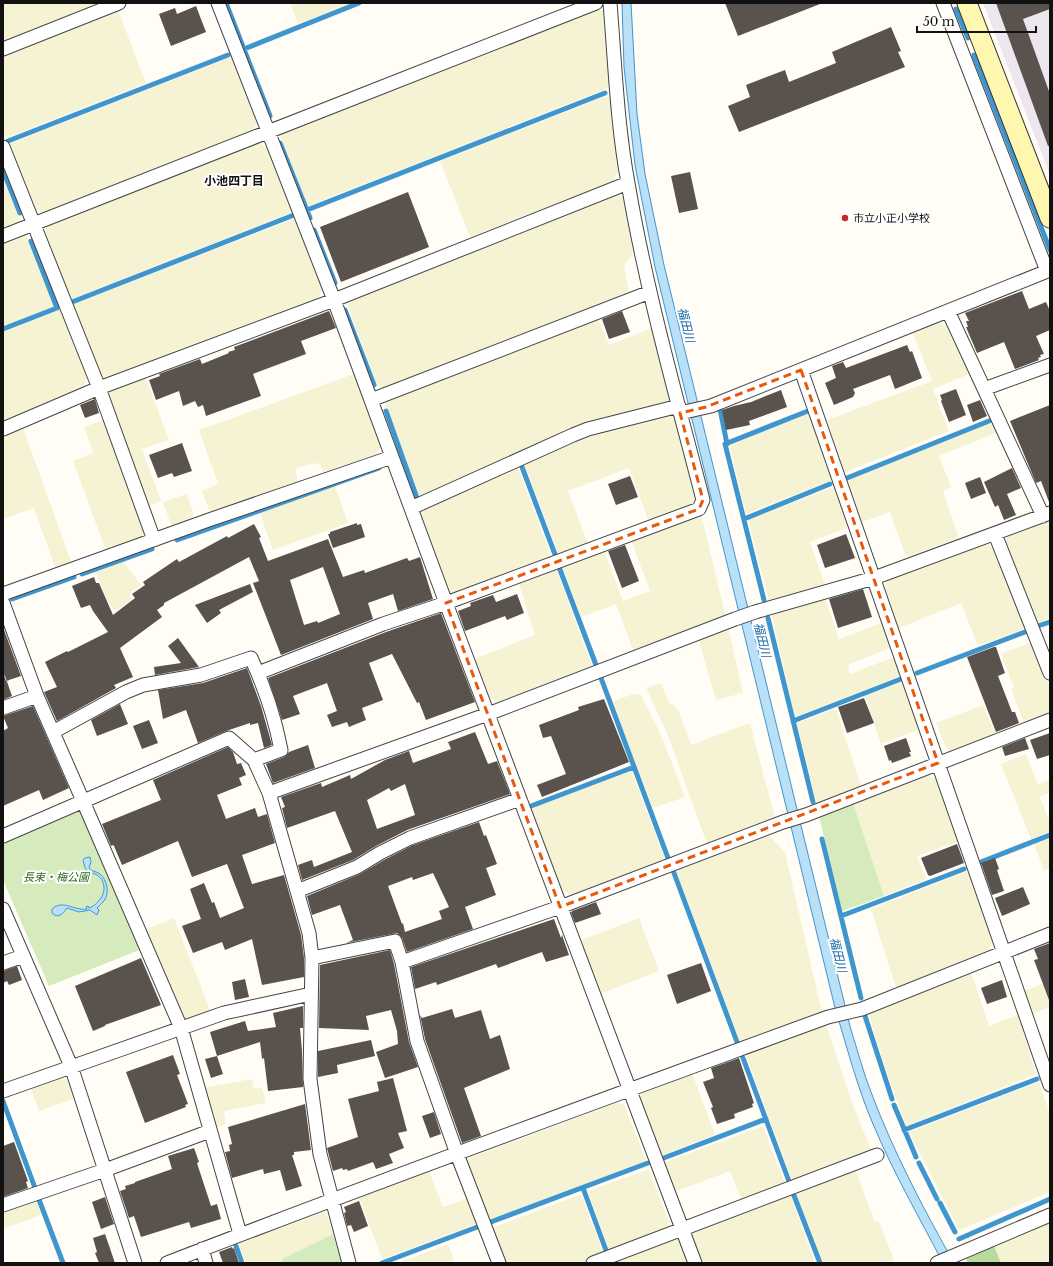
<svg xmlns="http://www.w3.org/2000/svg" width="1053" height="1266" viewBox="0 0 1053 1266" font-family="'Libre Baskerville','Noto Sans JP',serif">
  <rect width="100%" height="100%" fill="#fffdf5"/>
  <path fill="#eee6ef" d="M983,3H1050V175Z"/>
  <path fill="#f6f3d4" d="M3,3H101L3,41Z
    M290,3H352L298,24Z
    M596,8L605,12L610,84L606,89L308,206L280,135V132Z
    M118,10L146,83L6,138L3,130V55Z
    M231,57L257,123L253,131L44,213L34,209L9,144Z
    M604,97H612L621,167L613,181L470,237L440,161Z
    M257,143L268,148L293,212L69,300L44,234L48,225Z
    M3,177L20,220L18,223L3,229Z
    M616,194L623,197L633,254L624,266L629,292L383,388L377,386L347,303L348,299Z
    M296,218L323,288L318,298L107,379L98,373L71,305Z
    M26,234L54,307L3,327V243Z
    M60,310L87,378L83,388L3,422V332Z
    M598,319L609,345L652,328L674,402L420,498L385,404L387,400Z
    M937,322L946,326L969,374L933,389L949,431L845,472L827,420L932,381L912,331Z
    M354,374L381,446L376,454L323,472L320,463L307,465L295,469L298,481L210,513L202,491L218,484L199,430Z
    M146,378L169,440L142,449L161,501L146,507L107,392Z
    M676,413L697,500L696,504L649,522L629,468L568,491L588,544L559,555L524,463L575,439Z
    M811,413L834,479L746,514L729,444Z
    M106,419L146,537L106,551L73,461L93,453L84,427Z
    M991,422L996,433L939,456L951,487L943,491L959,538L906,557L890,512L862,522L847,480Z
    M23,428L72,564L56,570L34,508L3,519V437Z
    M517,465L552,558L456,594L449,592L418,512Z
    M335,486L348,523L273,550L260,513Z
    M836,486L849,527L810,542L825,585L769,601L748,520Z
    M187,494L193,512V519L172,527L163,502Z
    M701,514L726,617L656,644L655,642L633,650L616,604L581,617L561,563L603,547L623,601L650,591L630,537Z
    M1050,519V618L1038,623L1006,542L1008,534Z
    M985,544L994,547L1026,628L978,646L961,603L899,628L885,587L888,579Z
    M123,561L141,585L129,595L132,599L116,611L109,604L95,571Z
    M555,566L592,666L498,702L489,697L475,659L535,635L518,580Z
    M825,597L839,639L881,623L890,648L848,665L850,674L894,657L900,676L795,717L771,613Z
    M728,627L743,693L716,700L698,638Z
    M1032,642L1050,688V713L1024,723L1011,689L1014,688L1001,654Z
    M904,681L920,729L881,744L865,696Z
    M661,683L669,702L678,709L691,745L750,723L775,818L707,844L667,733L646,688Z
    M633,694L641,695L661,735L685,797L653,808L612,702Z
    M983,705L995,734L948,752L936,723Z
    M836,709L861,786L816,803L797,723Z
    M1026,754L1038,784L1050,780V793L1040,797L1050,823V832L1031,839L1001,764Z
    M631,770L665,859L571,895L560,889L529,809Z
    M927,775L937,780L959,841L917,856L926,879L884,896L853,803Z
    M768,834L785,853L822,1012L740,1042L675,868Z
    M1050,837V868L1044,871L1034,843Z
    M968,871L992,941L989,951L896,988L871,909Z
    M174,918L210,1010L187,1019L180,1016L144,930Z
    M639,918L659,971L600,994L579,941Z
    M971,972L989,1026L1018,1015L1036,1074L906,1126L884,1064L868,1012Z
    M1050,981V1007L1032,1014L1024,991Z
    M826,1024L853,1105L872,1152L793,1183L745,1053Z
    M692,1073L715,1135L659,1156L638,1101L643,1091Z
    M59,1077L70,1081L76,1098L39,1111L30,1087Z
    M252,1079L254,1089L262,1087L266,1103L224,1111L226,1124L214,1128L202,1088Z
    M1039,1082L1050,1114V1192L959,1230L909,1132Z
    M616,1103L624,1104L646,1161L486,1221L464,1160Z
    M763,1126L786,1186L742,1202L730,1171L674,1192L663,1163Z
    M649,1169L670,1225L668,1231L610,1253L588,1191Z
    M855,1169L875,1222L879,1221L895,1263H823L795,1192Z
    M429,1171L443,1207L466,1199L476,1224L382,1259L359,1197Z
    M581,1194L604,1255L582,1263H505L492,1228Z
    M790,1194L815,1263H700L690,1237L693,1231Z
    M36,1199L41,1215L3,1229V1211Z
    M322,1213L328,1217L333,1234L282,1259L283,1263H246L238,1243Z
    M1050,1221V1263H1001L994,1246Z
    M674,1237L679,1238L689,1263H613L612,1260Z
    M448,1244L455,1263H398Z"/>
  <path fill="#d5ebbd" d="M853,803L884,896L842,911L819,816Z
    M79,808L142,949L49,986L3,880V842Z
    M333,1234L342,1263H283L282,1259Z"/>
  <path fill="#b9dc9c" d="M994,1246L1001,1263H968L966,1259Z"/>
  <path fill="#b9e0f7" stroke="#3f96cf" d="M622,3H631L637,114L645,174L664,265L851,1030C858,1051 863,1072 871,1092C893,1151 923,1208 954,1263H943C919,1217 893,1172 873,1124C857,1087 847,1047 835,1008L655,267L635,165L624,67Z
    M90,857L91,862L89,868C92,872 96,871 100,874C107,880 110,893 104,901C102,903 99,906 97,908L99,910L97,915L90,910L79,912L67,908C63,914 58,919 52,913V909C63,899 74,911 87,909L86,907L88,906L89,908C95,906 98,902 101,898C106,891 105,880 97,875C94,873 91,873 88,872C85,870 84,864 83,860L85,858Z"/>
  <g fill="none" stroke-linecap="round" stroke-linejoin="round">
    <path stroke="#3f96cf" stroke-width="5" d="M226,3L270,116
      M956,9L968,38
      M244,49L359,3
      M974,55L1050,250
      M8,141L228,55
      M280,143L310,218
      M3,170L20,213
      M307,210L605,93
      M314,230L335,283
      M72,302L294,215
      M345,310L374,385
      M3,329L57,308L31,241
      M720,409L727,444
      M386,411L417,498
      M522,467L556,557
      M847,478L989,421
      M744,519L830,484
      M177,540L379,468
      M559,567L596,665
      M82,574L152,549
      M12,599L74,577
      M764,600L725,444L808,411
      M768,618L813,802
      M1038,626L1050,622
      M917,673L1025,632
      M601,678L668,858
      M793,721L901,679
      M531,806L634,767
      M822,839L861,998
      M981,862L1050,835
      M674,873L737,1042
      M841,916L964,869
      M865,1016L892,1099
      M743,1058L790,1184
      M3,1101L35,1188
      M894,1105L916,1157
      M904,1130L1037,1079
      M661,1159L766,1119
      M919,1163L937,1199
      M583,1188L607,1253
      M793,1193L820,1263
      M38,1197L63,1263
      M940,1203L955,1232
      M488,1223L648,1163
      M959,1239L1050,1199
      M236,1246L242,1263
      M382,1263L480,1226"/>
  </g>
  <path fill="#5a524d" fill-rule="evenodd" d="M725,3H820V4L738,36Z
    M996,3H1050V9L1023,19L1050,94V146H1048Z
    M196,6L206,32L171,46L159,14L175,8L177,14Z
    M891,27L901,51L898,52L905,67L739,132L728,106L750,97L746,85L785,70L789,82L836,63L832,52Z
    M690,172L698,209L679,213L671,176Z
    M408,192L429,247L341,282L320,227Z
    M1022,291L1029,309L1046,302L1050,311V330L1036,336L1044,354L1040,355L1041,357L1038,358L1039,360L1015,369L1004,342L977,353L966,327H968L966,321H969L965,313Z
    M329,311L336,328L301,341L306,354L253,374L261,396L206,416L203,405L198,407L195,401L183,406L179,391L156,400L149,380L160,376L159,374L200,359L202,364L229,353L228,352L235,350L234,347Z
    M622,311L630,332L609,339L602,319Z
    M907,345L910,352L912,351L922,378L895,389L890,375L853,389L855,393L853,397L834,405L825,383L836,378L832,366L843,362L846,368Z
    M956,389L966,415L949,422L941,401L942,400L940,395Z
    M781,390L787,407L749,421L750,425L726,430L722,410L734,406L751,402Z
    M95,399L99,413L85,418L80,405Z
    M980,400L987,416L973,422L967,405Z
    M1050,405V502H1049L1041,481L1036,483L1010,421Z
    M182,443L192,471L174,477L172,473L158,478L149,455Z
    M1012,468L1021,488L1007,494L1016,515L1004,520L998,505L995,507L984,482Z
    M630,476L638,497L616,505L608,484Z
    M980,477L986,493L971,499L965,483Z
    M357,523V525L361,524L365,537L333,548L328,534H330V532Z
    M254,524L261,537L259,538L268,561L328,539L343,577L364,570L365,573L407,558L409,561L420,557L433,599L398,611L393,594L368,603L373,619L281,655L253,583L259,581L249,557L164,603V605L157,610L162,617L120,648L133,677L114,685L116,688L57,721L44,692L57,687L45,662L67,651L68,652L108,632L93,611L90,605L81,608L72,586L94,577L96,583H99L113,615L135,598L132,594L145,585L143,582L177,559L179,562L227,536L228,538ZM323,567L340,614L318,623L317,621L304,625L290,580Z
    M846,534L855,558L825,568L817,545Z
    M625,545L639,581L622,588L608,551Z
    M250,584L253,592L219,610L221,613L207,623L195,605Z
    M863,589L872,617L838,628L829,599Z
    M517,594L524,613L507,620L505,616L465,631L458,611L471,606L470,603L493,595L496,602Z
    M441,613L475,702L426,720L419,702L417,703L392,654L369,663L383,700L362,708L366,720L349,727L347,722L332,727L327,715L337,711L327,683L293,696L300,714L282,720L268,678L386,632Z
    M3,627L21,676L6,681L3,671Z
    M178,638L199,667L155,675L154,667L181,663L168,646Z
    M994,647H996L1005,673L998,676L1012,712H1015L1019,723L996,732L967,657Z
    M247,668L261,706L272,745L264,748L258,723L250,725V723L226,731L198,743L186,710L163,719L158,690L203,683Z
    M5,676L12,696L3,700V677Z
    M864,698L874,723L847,733L838,707Z
    M604,699L629,762L542,797L537,785L566,774L551,736L543,738L539,725L579,710L578,707Z
    M120,704L128,724L97,736L91,720Z
    M33,706L69,788L43,800L39,790L3,806V731L8,728L3,716Z
    M149,720L158,743L142,749L133,726Z
    M475,732L488,764L497,761L510,794L407,830L376,846L353,860L302,880L298,865L312,860L314,867L352,852L335,811L287,828L282,808L285,807L281,797L321,783L322,787L350,775L351,779L385,760L409,751L413,763L451,749L448,742ZM405,784L415,815L377,829L367,800L389,788L391,791Z
    M1050,733V755L1037,759L1030,740Z
    M906,738L911,752H909L911,756L892,763L891,760L889,761L884,746Z
    M1025,738L1029,749L1005,756L1002,747Z
    M308,745L315,768L273,783L266,764L284,757L289,752Z
    M228,747L233,752L237,764L241,763L246,775L239,778L242,785L217,795L226,819L255,808L258,817L267,814L275,843L242,855L252,884L284,875L301,935L304,958V977L262,985L252,939L225,950L222,942L193,953L182,926L201,919L190,889L204,883L212,903L214,902L220,918L244,908L227,864L192,877L178,841L122,865L114,846L113,845L111,846L102,824L161,800L153,780Z
    M479,822L484,836L486,835L497,864L486,868L496,895L465,907L473,929L407,952L402,938L397,933L346,943L353,940L340,905L312,915L307,896L360,874L384,860L413,845ZM433,873L449,907L439,911L442,919L405,932L403,923L402,924L388,886L412,877L413,880Z
    M957,844L964,863L930,876L928,875L921,858Z
    M995,858L999,869L997,870L1004,891L992,895L981,863Z
    M1023,887L1030,904L1002,916L995,898Z
    M596,902L601,914L575,923L571,913L572,911Z
    M554,919L561,938L562,935L569,955L546,962L542,952L498,968L496,964L437,985L436,982L415,989L411,967Z
    M1050,943V1000H1049L1034,960L1038,959L1034,949Z
    M390,950L394,964L409,1042L418,1067L385,1078L376,1052L398,1044L397,1031L391,1010L366,1016L369,1030L319,1028L320,965Z
    M141,958L161,1005L105,1025V1026L93,1031L75,986Z
    M701,963L711,991L677,1004L667,975Z
    M17,966L22,980L9,985L7,981L3,983V971Z
    M245,979L249,997L235,1000L232,982Z
    M1002,980L1007,997L987,1004L981,988Z
    M303,1006V1028H300L302,1051L303,1087L268,1091L264,1058L262,1059L260,1042L217,1056L223,1074L211,1078L205,1059L217,1056L210,1032L245,1021L248,1031L276,1027L273,1013Z
    M452,1009L455,1018L481,1010L490,1039L500,1035L510,1069L464,1088L481,1136L462,1143L425,1039L420,1015L422,1018Z
    M371,1040L375,1056L337,1065L338,1073L318,1077V1051Z
    M173,1055L180,1074L177,1075L188,1104L185,1105L186,1107L145,1123L126,1072Z
    M739,1058L754,1103L752,1104L753,1107L734,1114L735,1118L717,1124L711,1108L713,1107L703,1082L714,1078L711,1068Z
    M393,1078L407,1131L398,1133L404,1148L389,1154L393,1163L376,1169L373,1162L348,1171L347,1169L343,1170L342,1168L333,1171L327,1148L358,1137L348,1099L379,1091L377,1082Z
    M305,1104L311,1150L294,1152V1155H292L302,1186L286,1191L280,1170L264,1174L263,1169L232,1178L225,1152L230,1151L229,1145L232,1144L228,1127Z
    M434,1112L441,1134L430,1138L422,1116Z
    M14,1142L28,1181L26,1182L28,1188L3,1197V1146Z
    M194,1148L199,1162L197,1163L211,1206L217,1204L221,1219L191,1228L189,1222L141,1237L134,1216L129,1218L120,1191L126,1189L125,1186L135,1183V1182L172,1169L168,1156Z
    M105,1197L114,1224L101,1229L92,1202Z
    M359,1201L368,1226L354,1232L351,1225L347,1226L344,1213L346,1212L344,1207Z
    M105,1234L115,1263H99L95,1253L97,1252L93,1238Z
    M232,1247L233,1249L234,1248L239,1263H223L219,1252Z"/>
  <g fill="none" stroke-linecap="round" stroke-linejoin="round">
    <defs>
      <path id="street" d="M218,3L334,300L446,603L695,1263
        M943,3L1047,271
        M3,49L119,3
        M3,147L99,388L154,540
        M3,236L596,3
        M948,311L1043,516
        M801,370L1050,1085
        M984,389L1050,365
        M371,400L650,292
        M680,413L711,406L1050,270
        M3,429L99,388L334,300L628,183
        M411,508L573,435L588,429L679,406
        M995,534L1050,673
        M3,594L206,521L392,457
        M3,603L37,696L83,801L181,1028L240,1234
        M258,673L383,624L446,603L699,509L703,500C676,395 646,290 628,183C617,124 615,63 610,3
        M3,708L37,696
        M53,732L126,692L143,685L201,675L251,658C265,688 275,718 281,750L254,760
        M269,793L488,714L735,619L755,612L874,578L1050,513
        M3,836L229,738L254,760L269,793L309,933L312,958L310,1079L320,1154L349,1263
        M297,891L357,867L380,853L410,838L520,799
        M3,909L71,1066L135,1263
        M312,958L395,941L402,962L560,907L783,822L806,815L1050,720
        M402,962L417,1041L457,1154L499,1263
        M3,963L23,956
        M3,1091L224,1013L311,994
        M3,1205L105,1170L210,1131
        M202,1249L206,1263
        M167,1263C386,1178 607,1098 828,1017L862,1009L1050,934
        M593,1263L877,1155
        M937,1263L1050,1215"/>
      <path id="secondary" d="M967,3L1050,218"/>
    </defs>
    <use href="#street" stroke="#444" stroke-width="15"/>
    <use href="#secondary" stroke="#333" stroke-width="21"/>
    <use href="#street" stroke="#fff" stroke-width="13"/>
    <use href="#secondary" stroke="#fff6b0" stroke-width="19"/>
  </g>
  <path fill="none" stroke="#e8590c" stroke-width="3" stroke-dasharray="8 5" stroke-linejoin="round" d="M801,370L938,763L560,907L446,603L699,509L703,500L680,413L706,407Z"/>
  <circle fill="#c4262e" stroke="#fff" stroke-width="1.5" cx="845" cy="218" r="4"/>
  <g text-anchor="middle" stroke-width="4" stroke-linejoin="round" paint-order="stroke">
    <g font-size="11" fill="#111" stroke="#fff" text-anchor="start">
      <text x="853" y="222">市立小正小学校</text>
    </g>
    <g font-size="11" font-style="italic" fill="#2f6b1f" stroke="#fff">
      <text x="56" y="881">長束・梅公園</text>
    </g>
    <g font-size="12" font-weight="bold" fill="#111" stroke="#fff">
      <text x="234" y="185">小池四丁目</text>
    </g>
    <g font-size="12" font-style="italic" fill="#1768a6" stroke="#fff">
      <text transform="translate(686 325) rotate(76)" y="4">福田川</text>
      <text transform="translate(762 640) rotate(76)" y="4">福田川</text>
      <text transform="translate(838 955) rotate(76)" y="4">福田川</text>
    </g>
  </g>
  <rect width="1053" height="1266" fill="none" stroke="#111111" stroke-width="8"/>
  <path d="M917 26v6h119v-6" fill="none" stroke="#111111" stroke-width="2"/>
  <text x="923" y="26" font-size="12" fill="#111111" stroke="#ffffff" stroke-width="3" paint-order="stroke">50 m</text>
</svg>
